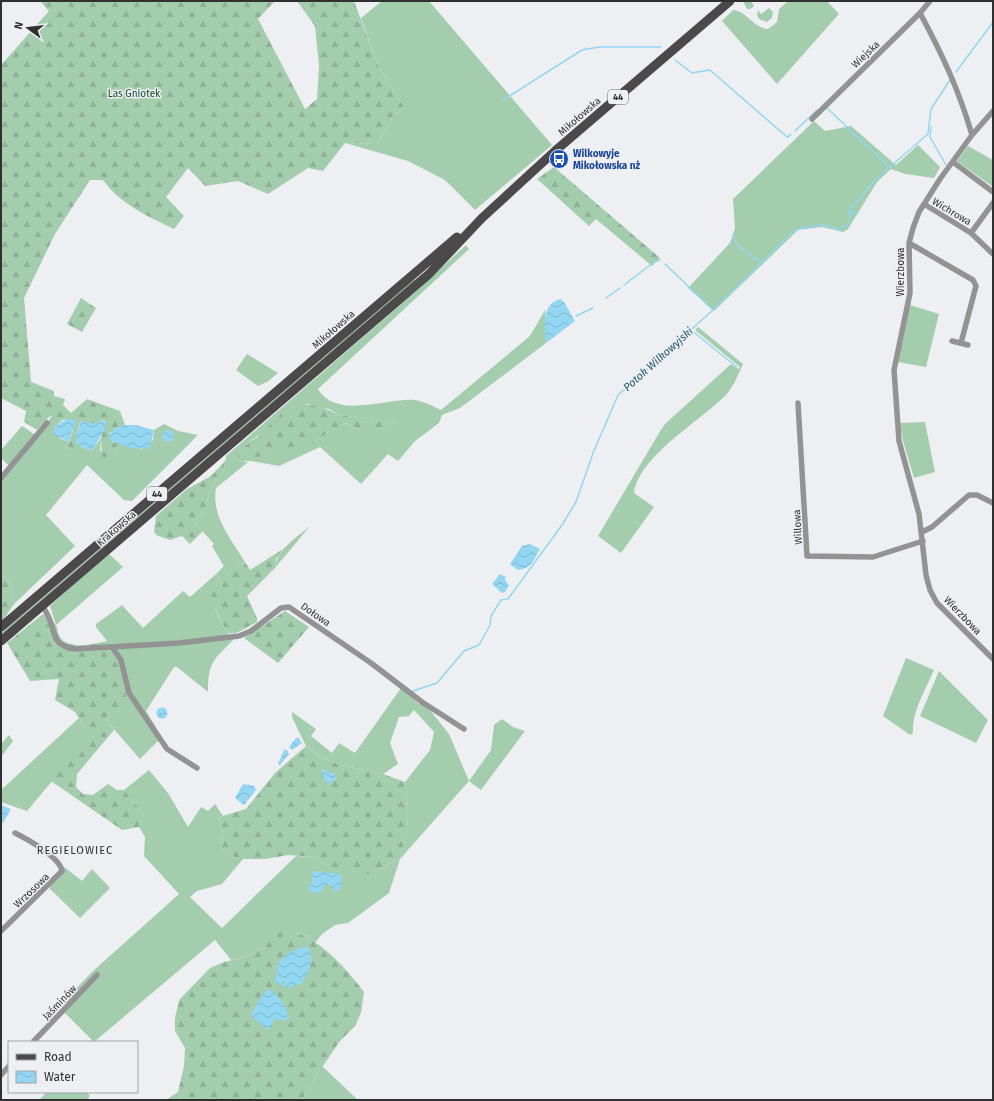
<svg xmlns="http://www.w3.org/2000/svg" width="994" height="1101" viewBox="0 0 994 1101" font-family="'Fira Sans',sans-serif">
  <defs>
    <pattern id="forest-firs" width="22" height="20" patternUnits="userSpaceOnUse"><rect width="22" height="20" fill="#a4cdae"/><path d="M5 1l3.5 6h-7zM16 11l3.5 6h-7z" fill="#8eb096"/></pattern>
    <pattern id="water-waves" width="16" height="10" patternUnits="userSpaceOnUse"><rect width="16" height="10" fill="#93d6f2"/><path d="M0 5q4-4 8 0t8 0" fill="none" stroke="#7fb8d0"/></pattern>
  </defs>
  <rect width="100%" height="100%" fill="#eeeff2"/>
  <path fill="#a4cdae" d="M382,1H429L552,145L475,210L445,180L408,161L345,143L377,144L392,118L404,107L378,65L361,18Z
    M743,1H751L754,6L750,9H747Z
    M788,1H827L839,14L777,84L722,21L733,10C747,11 753,28 768,29L777,22L779,9Z
    M769,8L773,12L772,18L767,22L759,19L757,15L758,10L761,14Z
    M814,121L825,131L851,126L896,165L918,145L940,167L934,178L905,174L891,169L877,182L848,229L843,232L822,227L798,230L714,311L688,288L730,243L735,228L733,199Z
    M968,146L993,160V187L957,161Z
    M466,245L469,249L318,389C336,420 387,398 414,400C423,401 433,406 441,410L530,336L545,310L546,343L460,408L442,415L439,423L415,441L398,461L388,454L361,484L320,447L279,466L251,461L268,452L312,444L331,430L346,423L361,430H376L396,423L339,415L329,409L307,404L250,441L236,457L239,461L248,462L216,488C211,516 231,539 245,562L239,565L229,575L212,546L214,544L195,523V519L205,512L210,490L224,470L226,456L413,294Z
    M413,279L415,281L1,637V633Z
    M910,305L939,314L926,367L898,362Z
    M698,327L743,364C738,375 733,388 725,396C700,421 639,456 634,493L654,507L621,553L598,536L659,433L665,424L731,364L738,369L740,367L695,330Z
    M247,354L278,373L267,382L258,386L236,370Z
    M52,416L63,420L55,426L59,438L69,442L67,448L92,455V451L101,438L100,451L115,456L117,443L142,449L153,440L154,430L164,424L178,431L198,435L132,501L124,500L87,465L46,515L75,546L14,604L9,581L1,575V476L9,466L1,458V450L22,426L37,436Z
    M925,422L935,472L914,478L903,441L900,423Z
    M310,526L275,568C277,549 296,538 310,526Z
    M108,553L123,567L56,625L50,606Z
    M216,574L222,586L214,607L227,633L234,639C214,660 208,661 208,692L177,667H174L146,711L162,737L140,759L106,720L123,704L107,641L96,627V624L122,605L143,628L183,591L190,597Z
    M906,658L934,670C926,689 912,711 913,733L910,735L883,716Z
    M939,671L988,720L976,743L920,716Z
    M401,688L419,704L422,700L449,734L469,781L491,750L494,725L502,719L513,727L525,731L481,790L469,781L400,859L389,893L348,923L335,925L322,934L315,943C300,931 294,930 275,933L265,947L246,957L231,960L215,940L94,1042L64,1012L66,1003L64,1001L92,972L179,894L144,856L145,837L139,827L143,813L124,790L149,770L168,793L188,827L201,807L208,811L215,804L223,816L219,817L223,832L222,848L237,859H243L222,884L197,891L190,897L222,928L296,856L314,857L325,865L373,872L400,859C409,827 410,815 405,782L430,750L434,732L414,710L409,716L399,717L390,743L398,764L383,774L341,765L323,758L306,746L292,717V712L316,729L311,736L332,753L339,743L355,753Z
    M79,718L91,735L27,811L1,802V790Z
    M9,735L13,741L1,757V744Z
    M64,867L82,881L92,869L110,888L80,918L49,888Z
    M322,1066L358,1100H302Z
    M47,1092H86L90,1096L87,1100H39Z
    M178,1092L182,1100H166Z"/>
  <path fill="url(#forest-firs)" d="M40,1H275L258,19L305,109L317,99L319,66L315,26L297,1H354L378,65L404,107L392,118L377,144L345,143L323,171L308,168L268,194L238,181L205,186L188,168L166,197L184,216L174,229C148,216 121,205 103,180H90L55,234L24,298L31,382L54,391V396L65,399L63,405L71,413L87,399L120,411L125,425L116,428L110,433L113,442L117,443L115,456L102,466L101,438L106,422L102,420L98,424L80,422L76,434L80,446L92,451V456L67,448L73,431L67,419L63,420L50,416L37,430L24,422L26,411L1,398V65L49,11Z
    M554,167L660,258L652,266L596,219L589,226L537,179Z
    M81,298L96,308L82,332L67,324Z
    M300,404L320,406L339,415L397,423L376,430H361L346,423L331,430L312,444L290,450L268,452L251,461H239L236,457L250,441L258,437L281,414Z
    M225,461L224,470L210,490L205,512L195,519V523L203,531L190,544L182,536L170,540L156,535L154,531L156,516L187,489L211,476Z
    M283,549L276,559L275,568L247,596L257,618V622C246,627 239,635 227,633L216,610L211,606L209,600L211,594L222,586L216,574L224,566L229,575L234,568L245,562L250,570Z
    M1,575L9,581L14,604L1,623Z
    M285,611L309,627L278,663L244,638Z
    M43,614C48,618 55,622 57,627C58,630 58,634 59,636C69,651 93,644 107,641C114,655 131,688 124,703C121,709 111,715 106,720L114,730L77,774L76,787L83,794L93,795L108,784L117,790H124L143,813L139,827L122,830L51,781L90,734L75,712L55,700L59,679L30,681L7,643Z
    M306,746L323,758L341,765L383,774L405,782C410,815 409,827 400,859L373,872L358,876L325,865L314,857L288,855L266,859H237L222,848L223,832L219,817L246,809L275,773Z
    M291,930C322,941 345,967 364,992L361,1013L355,1026L340,1041L316,1076L302,1100H182L178,1092L184,1066L185,1048L175,1031V1018L179,1000L210,968L224,962L246,957L265,947L274,933Z"/>
  <path fill="url(#water-waves)" d="M561,299L564,302L575,321L546,343C544,328 541,303 561,299Z
    M67,419L76,420L69,442L53,434L55,426Z
    M102,420L106,422L105,429L92,451L80,446L76,443V434L81,421L98,424L99,421Z
    M125,425H135L154,430L150,448C139,450 118,447 109,438C111,429 117,427 125,425Z
    M162 436a6 6 0 1 1 12 0a6 6 0 1 1-12 0Z
    M530,544L540,549C532,561 534,567 518,570L510,564L522,546Z
    M500,574L506,577L505,580L509,585L505,592L502,593L492,584Z
    M156.5 713a5.5 5.5 0 1 1 11 0a5.5 5.5 0 1 1-11 0Z
    M296,738H299L302,743L292,750L289,747Z
    M284,750H287L289,754L280,765L278,764Z
    M322,769L335,774L337,778L329,784L323,778Z
    M243,784L254,786L256,790L244,805L235,798Z
    M1,805L11,809L3,823L1,822Z
    M314,871L341,874V887L338,891L331,889L332,885H324L320,893L312,892L308,889L312,881V873Z
    M306,946C318,957 308,973 301,984H297L290,988L282,986L285,983L283,981L280,985L274,982L278,970L277,964L288,953Z
    M267,989C277,992 287,1007 289,1018L284,1021L276,1018L268,1030L251,1016C252,1012 264,991 267,989Z"/>
  <g fill="none" stroke-linecap="round" stroke-linejoin="round">
    <path stroke="#93d6f2" stroke-width="1.5" d="M675,60L692,73L709,70L711,71L786,136L788,137L791,134
      M956,72L993,22
      M503,100L582,50L599,47H661
      M827,108L889,167
      M931,127L930,137L946,165
      M795,131L817,110
      M849,215L856,212L858,213
      M733,235L736,244L755,259H758L760,264
      M665,264L713,310
      M624,285L654,262L660,260
      M606,298L620,288
      M576,316L593,308
      M691,330L737,367
      M413,691L437,683L464,651L479,645L490,625L491,616L501,600L508,599L562,525L576,502L593,453L618,395L713,310L792,233L796,229L823,225L840,230L849,223L850,217L848,212L875,180L928,134L931,109L950,80"/>
    <path stroke="#949393" stroke-width="5.5" d="M920,13C942,54 959,90 972,135
      M993,111L972,135L940,179L919,212L913,228L909,243L910,293L894,370L899,441L919,514L926,575L930,590L937,603L993,659
      M812,119L920,13L930,1
      M953,162L993,192
      M924,204L971,233L993,254
      M971,233L993,203
      M909,243L973,280L976,286L961,343
      M952,341L968,345
      M798,403L807,556L873,557L923,541
      M1,478L47,423
      M922,532L932,527L969,495H977L993,503
      M42,606C59,626 46,645 75,649L179,643L239,636L251,631L281,608L289,607L371,663L422,702L464,729
      M112,647L121,660L129,693L167,749L197,768
      M1,931L62,871C60,857 27,839 15,833
      M33,1042L97,975
      M1,1075L9,1066"/>
    <path stroke="#4b4949" stroke-width="9" d="M1,627L457,237
      M1,641L429,274L482,218L555,151L730,1"/>
  </g>
  <defs>
    <symbol id="bus-disc" viewBox="-11 -11 22 22"><circle r="9.5" fill="#1a4fb4" stroke="#eeeff2"/><path d="M-5-6H5V4H4V6H2V4H-2V6H-4V4H-5ZM-3.5-4V0h7V-4ZM-3.5 1.2v1.5H-2V1.2ZM2 1.2v1.5H3.5V1.2Z" fill="#fff"/></symbol>
  </defs>
  <g fill-rule="evenodd">
    <use href="#bus-disc" x="548" y="148" width="22" height="22"/>
  </g>
  <g text-anchor="middle" stroke-width="3" stroke-linejoin="round" paint-order="stroke">
    <g fill="#eeeff2" stroke="#69696b" stroke-width="1">
      <rect x="608" y="90" width="20" height="14" rx="3"/>
      <rect x="147" y="487" width="20" height="14" rx="3"/>
    </g>
    <g font-size="9" font-weight="bold" fill="#303031">
      <text x="618" y="100">44</text>
      <text x="157" y="497">44</text>
    </g>
    <g font-size="10" fill="#303031" stroke="#eeeff2">
      <text transform="translate(865 54) rotate(-44)" y="4">Wiejska</text>
      <text transform="translate(579 116) rotate(-41)" y="4">Mikołowska</text>
      <text transform="translate(952 211) rotate(31)" y="4">Wichrowa</text>
      <text transform="translate(900 272) rotate(-90)" y="4">Wierzbowa</text>
      <text transform="translate(333 329) rotate(-41)" y="4">Mikołowska</text>
      <text transform="translate(797 527) rotate(-93)" y="4">Willowa</text>
      <text transform="translate(116 528) rotate(-41)" y="4">Krakowska</text>
      <text transform="translate(316 614) rotate(35)" y="4">Dołowa</text>
      <text transform="translate(963 615) rotate(46)" y="4">Wierzbowa</text>
      <text transform="translate(31 890) rotate(-44)" y="4">Wrzosowa</text>
      <text transform="translate(59 1002) rotate(-46)" y="4">Jaśminów</text>
    </g>
    <g font-size="10" fill="#0a4926" stroke="#eeeff2">
      <text x="134" y="97">Las Gniotek</text>
    </g>
    <g font-size="10" font-weight="bold" fill="#164399" stroke="#eeeff2" text-anchor="start">
      <text x="573" y="157">Wilkowyje<tspan x="573" dy="12">Mikołowska nż</tspan></text>
    </g>
    <g font-size="11" font-style="italic" fill="#21576b" stroke="#eeeff2">
      <text transform="translate(658 359) rotate(-42)" y="4">Potok Wilkowyjski</text>
    </g>
    <g font-size="11" letter-spacing="1" fill="#303031" stroke="#eeeff2">
      <text x="75" y="854">REGIELOWIEC</text>
    </g>
  </g>
  <rect width="994" height="1101" fill="none" stroke="#303031" stroke-width="4"/>
  <rect x="8" y="1041" width="130" height="52" fill="#eeeff2" stroke="#a2a3a5"/>
  <rect x="16" y="1054" width="20" height="6" fill="#4b4949" stroke="#a2a3a5"/>
  <text x="44" y="1061" font-size="12" fill="#303031">Road</text>
  <rect x="16" y="1071" width="20" height="12" fill="url(#water-waves)" stroke="#a2a3a5"/>
  <text x="44" y="1081" font-size="12" fill="#303031">Water</text>
  <g transform="translate(28 28) rotate(285)" stroke="#eeeff2" stroke-width="3" paint-order="stroke">
  <path d="M0-3L7 15L0 10L-7 15Z" fill="#303031"/>
  <text y="-6" font-size="11" font-weight="bold" text-anchor="middle" fill="#303031">N</text>
  </g>
</svg>
